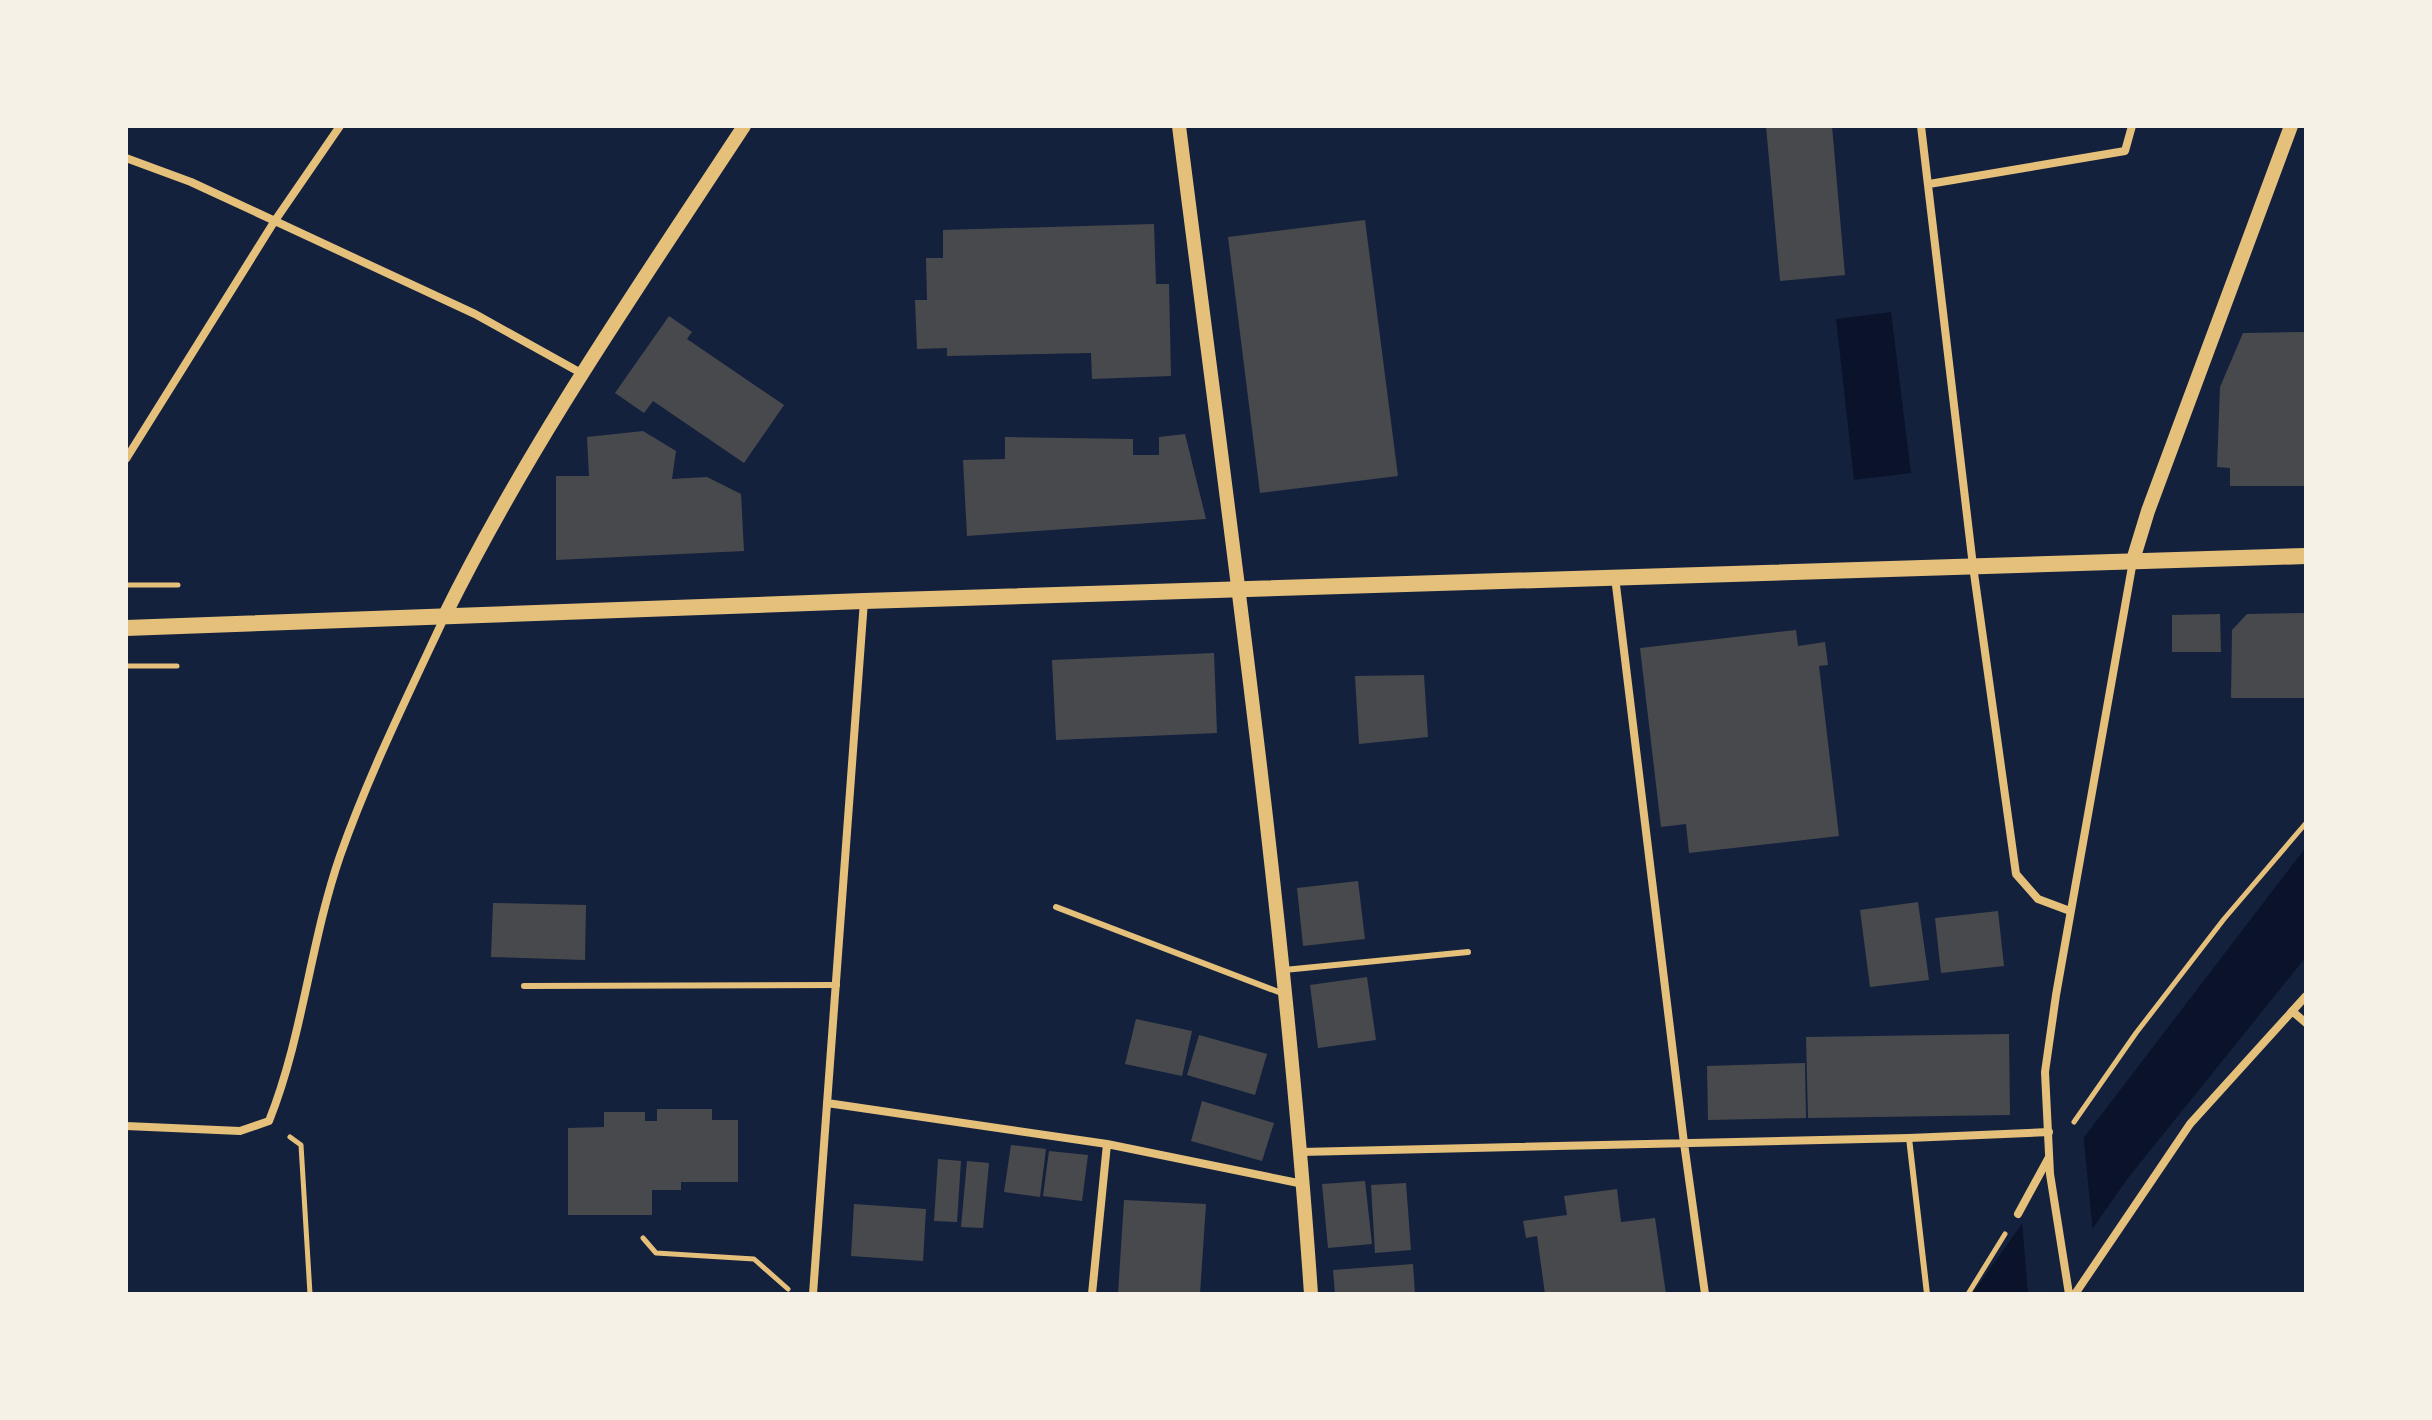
<svg xmlns="http://www.w3.org/2000/svg" width="2432" height="1420" viewBox="0 0 2432 1420" font-family="Montserrat,sans-serif">
  <rect width="100%" height="100%" fill="#14213d"/>
  <path fill="#0b132b" d="M1891,312L1911,473L1854,480L1836,319Z
    M2306,847V957L2128,1178L2047,1294H1972L2075,1149Z"/>
  <path fill="#14213d" d="M2083,1132L2093,1234L2052,1294H2028L2022,1221Z"/>
  <path fill="#48494c" d="M1766,126H1832L1845,275L1780,281Z
    M1365,220L1398,476L1260,493L1228,237Z
    M1154,224L1156,284H1169L1171,376L1092,379L1091,353L947,356V348L917,349L915,300H927L926,258H943V230Z
    M669,316L692,332L687,339L784,405L744,463L653,401L644,413L615,393Z
    M2306,332V486H2230V468L2217,467L2220,387L2243,333Z
    M643,431L676,451L672,479L707,477L741,494L744,551L556,560V476H589L587,437Z
    M1185,434L1206,519L967,536L963,460L1005,459V437L1133,439V455H1159V437Z
    M2306,613V698H2231L2232,630L2247,614Z
    M2220,614L2221,652H2172V615Z
    M1796,630L1798,646L1825,642L1828,665L1819,666L1839,836L1689,853L1686,824L1661,827L1640,648Z
    M1214,653L1217,733L1056,740L1052,660Z
    M1424,675L1428,737L1359,744L1355,676Z
    M1358,881L1365,939L1303,946L1297,888Z
    M1918,902L1929,980L1870,987L1860,910Z
    M493,903L586,905L585,960L491,957Z
    M1998,911L2004,966L1941,973L1935,918Z
    M1367,977L1376,1040L1318,1048L1310,985Z
    M1136,1019L1192,1031L1182,1076L1125,1064Z
    M2009,1034L2010,1115L1808,1118L1806,1037Z
    M1199,1035L1267,1054L1255,1095L1187,1075Z
    M1805,1063L1806,1118L1708,1120L1707,1066Z
    M1202,1101L1274,1123L1262,1161L1191,1141Z
    M657,1109H712V1120H738V1182H681V1190H652V1215H568V1128L604,1127V1112H645V1121H657Z
    M1011,1145L1046,1149L1040,1197L1004,1192Z
    M1049,1151L1088,1155L1082,1201L1043,1196Z
    M938,1159L961,1161L957,1222L934,1221Z
    M967,1161L989,1163L983,1228L961,1227Z
    M1365,1181L1372,1244L1328,1248L1322,1184Z
    M1406,1183L1411,1250L1375,1253L1371,1185Z
    M1617,1189L1621,1222L1655,1218L1666,1294H1545L1537,1236L1526,1238L1523,1221L1567,1215L1564,1196Z
    M1124,1200L1206,1204L1200,1294H1118Z
    M854,1204L926,1209L923,1261L851,1256Z
    M1413,1264L1415,1294H1335L1333,1270Z"/>
  <g fill="none" stroke-linecap="round" stroke-linejoin="round">
    <path stroke="#e5c07b" stroke-width="5" d="M126,585H178
      M126,666H177
      M2074,1122L2136,1033L2224,919L2306,823
      M290,1137L301,1145L310,1294
      M643,1238L656,1253L754,1259L788,1289
      M1968,1294L2005,1234"/>
    <path stroke="#e5c07b" stroke-width="6" d="M1056,907L1284,994
      M1284,970L1468,952
      M524,986L837,985
      M1909,1138L1927,1294"/>
    <path stroke="#e5c07b" stroke-width="8" d="M1921,126L1973,566L2016,874L2038,899L2070,911
      M126,158L191,182L475,314L581,373
      M1929,184L2125,151L2132,126
      M126,459L274,222L340,126
      M1615,577L1684,1143L1705,1294
      M2292,1011L2306,1023
      M827,1103L1107,1144L1303,1184
      M126,1126L240,1131L269,1121C303,1036 310,943 340,856C369,774 408,695 445,616
      M1301,1152L1909,1138L2049,1132
      M2018,1214L2048,1159
      M813,1294L864,601
      M1092,1294L1107,1144
      M2069,1294L2050,1174L2045,1072L2056,995L2133,561
      M2075,1294L2190,1124L2306,996"/>
    <path stroke="#e5c07b" stroke-width="14" d="M1179,126C1228,514 1284,903 1311,1294
      M2133,560L2148,511L2291,126
      M445,615C530,443 639,286 744,126"/>
    <path stroke="#e5c07b" stroke-width="16" d="M126,628L864,601L2306,556"/>
  </g>
  <rect width="2432" height="1420" fill="none" stroke="#f6f1e7" stroke-width="256"/>
</svg>
